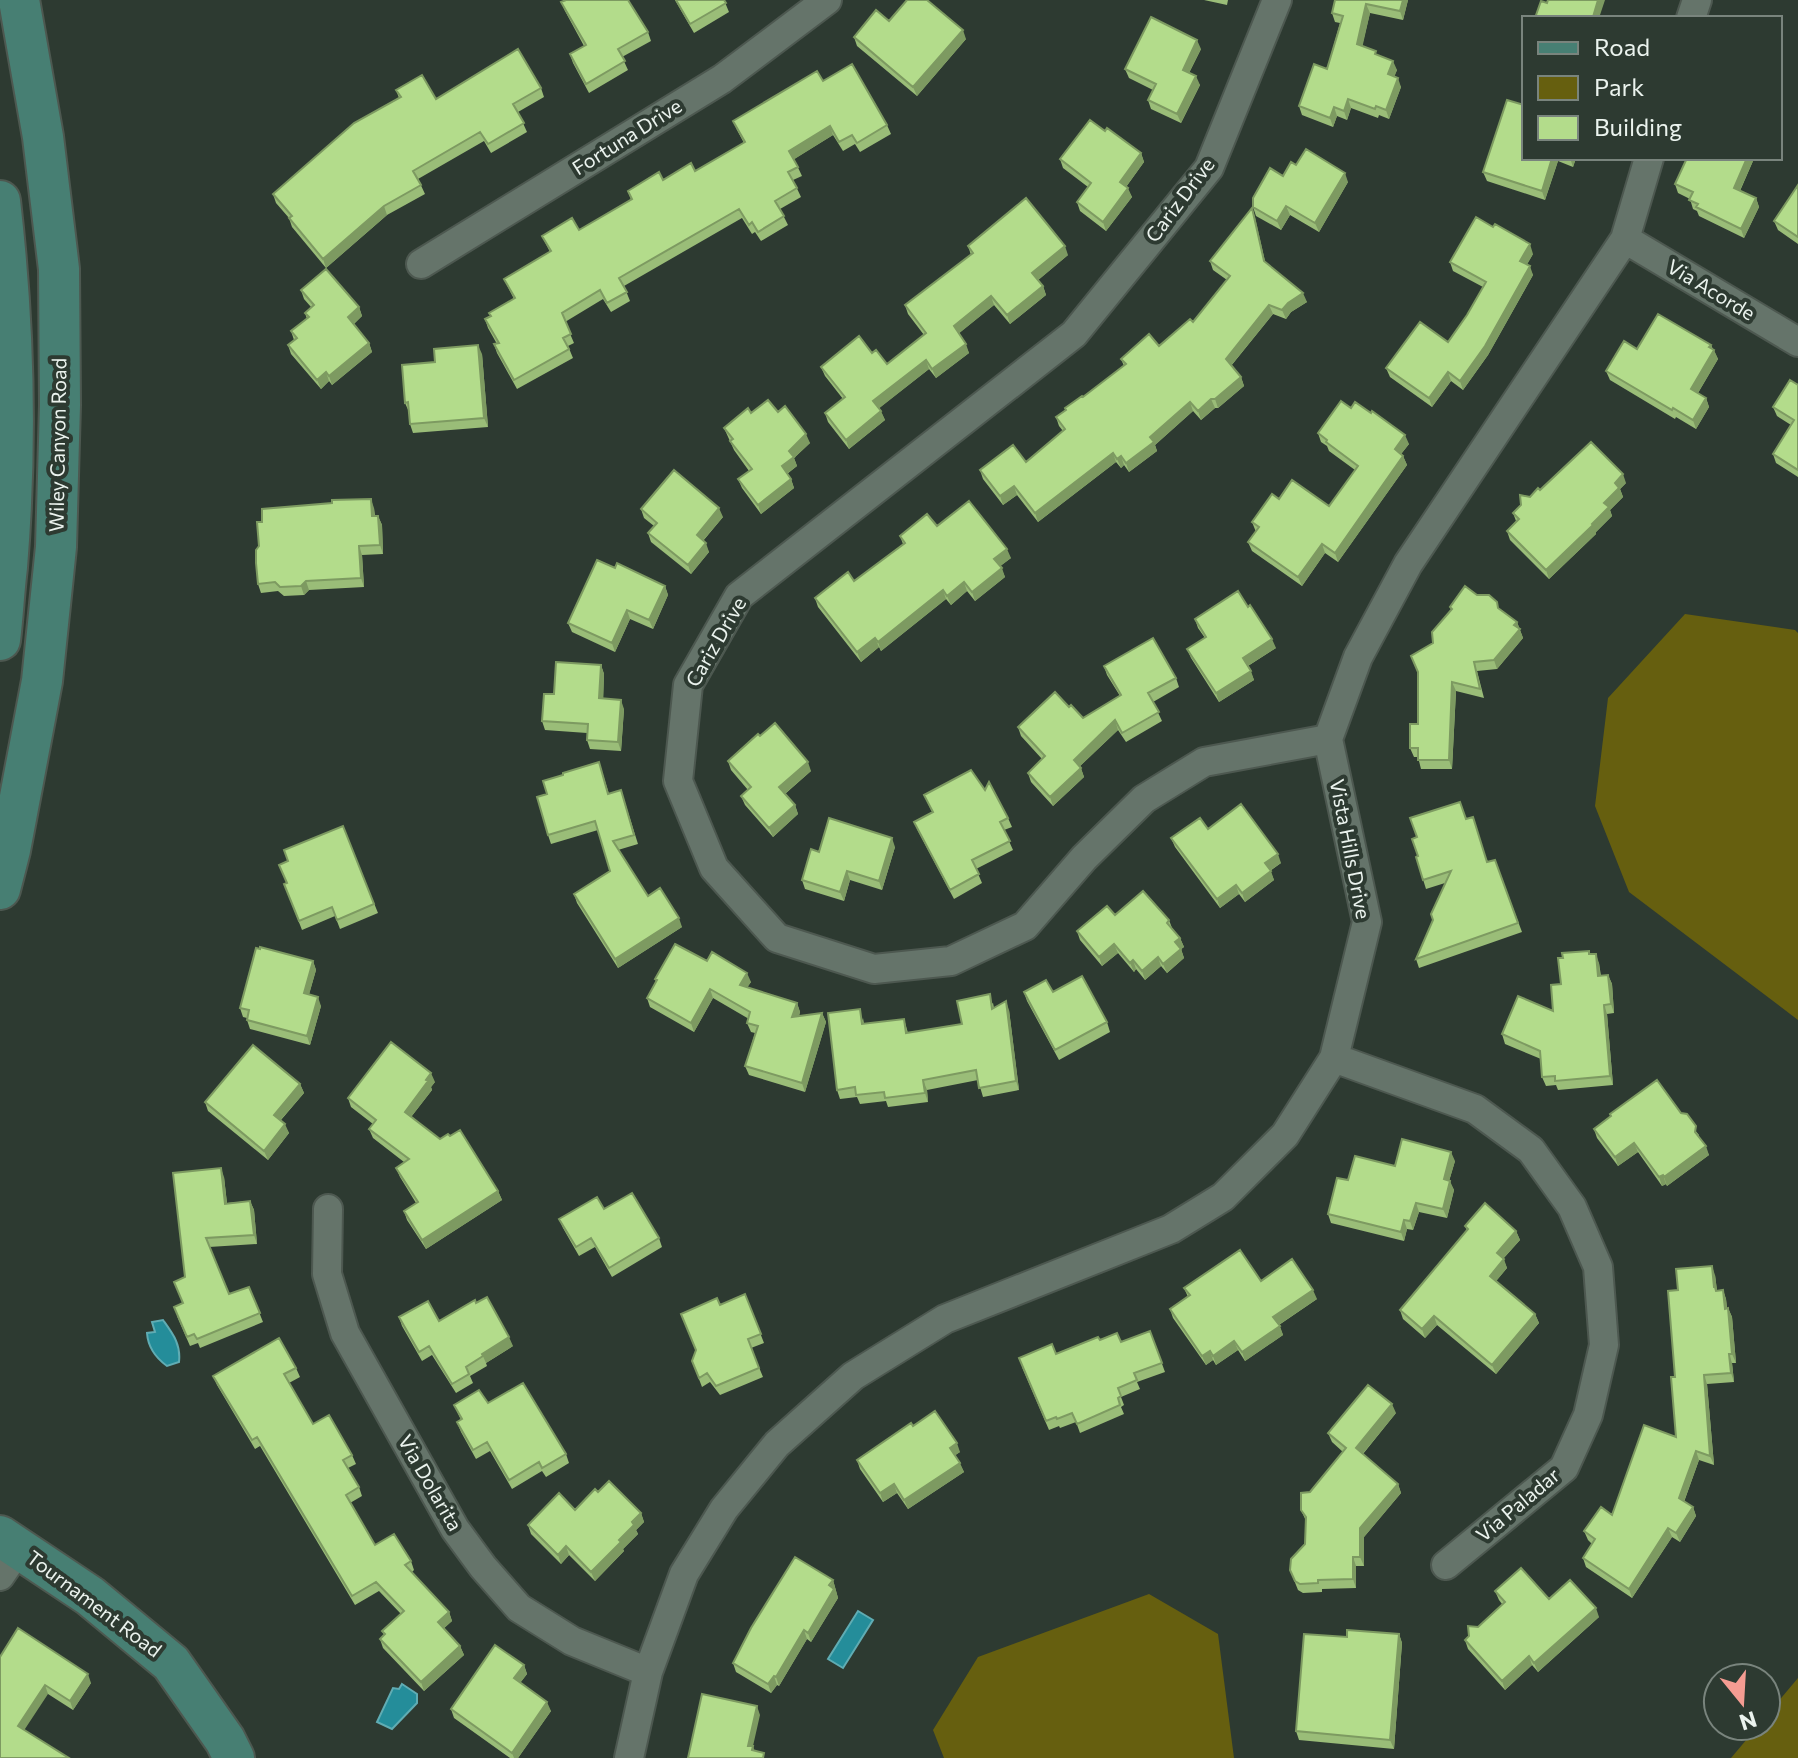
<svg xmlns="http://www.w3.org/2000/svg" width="1798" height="1758" viewBox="0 0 1798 1758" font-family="Commissioner,sans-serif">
  <rect width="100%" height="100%" fill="#2d3a31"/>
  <path fill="#665f0f" d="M1685,614L1795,630L1798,633V1020L1629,892L1595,806L1608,698Z
    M1149,1594L1218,1634L1234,1758H944L933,1730L978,1657Z
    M1798,1678V1758H1731L1758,1726H1766V1716Z"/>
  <path fill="#248d9a" stroke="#60acb3" stroke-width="2" d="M163,1320C173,1334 181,1344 179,1362L167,1366C156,1358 148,1348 147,1333L155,1332L152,1322Z
    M858,1611L873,1620L843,1668L828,1659Z
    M402,1684L417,1694V1703L392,1729L377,1722L393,1688L399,1689Z"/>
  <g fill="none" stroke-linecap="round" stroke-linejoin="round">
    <defs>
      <path id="street" d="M1277,0L1209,168L1074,334L739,596L688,685L678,781L714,868L777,938L874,969L951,961L1025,926L1084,858L1144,799L1204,762L1328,739
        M1691,18L1697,0
        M1625,239L1798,342
        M421,264L722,79L827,0
        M1334,1058L1475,1109L1531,1150L1572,1207L1598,1267L1604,1345L1588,1415L1564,1468L1446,1565
        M328,1209L327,1274L345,1333L455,1529L483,1567L519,1608L572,1641L648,1672
        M0,1576L20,1547
        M629,1758L648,1672L684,1574L724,1509L777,1444L853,1376L945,1319L1171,1229L1223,1197L1285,1135L1334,1058L1367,922L1328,739L1358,657L1408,564L1625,239L1649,158"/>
      <path id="secondary" d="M0,201C14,322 17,445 7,567C4,591 3,616 0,640
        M0,889L10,850L42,681L56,547L60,405L59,269L43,137L19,0
        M0,1536L90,1596L171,1663L225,1740L234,1758"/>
    </defs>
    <use href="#street" stroke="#4d5850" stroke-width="32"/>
    <use href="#secondary" stroke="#4d5850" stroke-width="44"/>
    <use href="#street" stroke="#65746a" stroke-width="28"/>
    <use href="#secondary" stroke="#477f73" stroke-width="40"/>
  </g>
  <path fill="#9abd78" d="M675,0H724L729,12L694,33Z
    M1204,0H1228L1227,5Z
    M1335,0H1408L1403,20L1370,13L1362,46L1378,55L1397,70L1394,76L1401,87L1389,119L1379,115L1378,118L1351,108L1347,120L1337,116L1333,127L1302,115L1299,106L1327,69L1340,23L1335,22L1332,13Z
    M561,2L648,32L651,41L622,57L628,70L589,93L573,63L570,54L584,46L565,11Z
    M889,21L966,39L917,96L857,46L854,37Z
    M1201,49L1189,73L1200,85L1181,123L1151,109L1148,100L1153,90L1129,78L1125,69Z
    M823,81L887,125L891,134L860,152L855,144L843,151L833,135L794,159L802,176L793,180L801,197L780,209L788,225L761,241L755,232L752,234L742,218L624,286L630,301L611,312L603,299L565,322L574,343L568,346L573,358L517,389L497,353L494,344H497L488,328L485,319L514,299L504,279L550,252L542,236L579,230L631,200L628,191L663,180L695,171L744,143L737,130L733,121Z
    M541,88L544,97L518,112L527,132L491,153L484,141L418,179L425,194L387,215L326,268L292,227L289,218L276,203L273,194L399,98L396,90L436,99Z
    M1105,131L1141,153L1144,162L1126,187L1132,197L1106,231L1080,211L1077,202L1088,187L1063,168L1060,159Z
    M1524,158H1576L1573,167L1558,161L1545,200L1487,181L1483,172Z
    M1753,161L1740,191L1756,198L1759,207L1744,238L1699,216L1697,211L1693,209L1690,199L1678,193L1675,184Z
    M1296,165L1348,182L1319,232L1290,215L1281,230L1256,216L1253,207L1283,176Z
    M1798,185V244L1778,230L1774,221Z
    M1252,208L1265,262L1307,302L1291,312L1286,319L1273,314L1231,366L1241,377L1244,386L1218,408H1215L1201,420L1193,411L1155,445L1157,451L1129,472L1124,465L1121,468L1116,462L1038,522L1017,495L1003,505L983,479L980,470L1026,462L1063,431L1059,426L1056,417L1124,366L1121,359L1159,346L1193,322L1227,280L1213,270L1210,261Z
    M968,246L1068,255L1038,280L1043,286L1046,295L1010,324L994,305L959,333L969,353L936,378L929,369L879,408L885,420L849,449L828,422L825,413L843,399L825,376L821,367L872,353L887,364L924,335L908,314L905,305L971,255Z
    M1533,254L1527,264L1533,275L1488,355L1463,390L1451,381L1432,407L1390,377L1386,368L1448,342L1467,315L1483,287L1453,271L1450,262Z
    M301,290L359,307L362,316L354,324L369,343L372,352L332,385L329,381L321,389L291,354L288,345L294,340L291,331L307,319L305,313L311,307L304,299Z
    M1711,345L1718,359L1698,393L1706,398L1709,407L1696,429L1676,417L1675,419L1610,380L1606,371L1637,349Z
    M482,354L488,427L413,433L410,424L409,412L405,403L435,362Z
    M1798,385V477L1776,463L1773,454L1791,425L1777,416L1773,407Z
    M1351,408L1409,444L1401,454L1403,456L1407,465L1338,562L1325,553L1302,586L1252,551L1248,542L1256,532L1252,522L1279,499L1329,506L1355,470L1329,451L1327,446L1321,442L1318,433Z
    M778,412L810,443L794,458L797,466L787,474L791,479L794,488L761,514L742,488L738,479L749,471L734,450L724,428L751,413Z
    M1626,483L1620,489L1623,497L1610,510L1612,516L1596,532V534L1549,579L1510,540L1507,531L1516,521L1513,513L1530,497L1540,490Z
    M374,508L375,516H378L382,525L383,554L362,555L364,587L309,590L304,595L284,596L278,591L261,593L258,584Z
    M641,509L723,517L703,541L709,552L691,574L651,542L648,533L654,526L644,518Z
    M937,526L1011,558L1000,566L1005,577L975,601L967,591L951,605L946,599L881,651L879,647L861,662L818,607L815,598L854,581L903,544L900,536Z
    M615,568L665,586L668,595L653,629L630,619L615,652L572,632L568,623Z
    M1477,595L1500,609L1517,622L1523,638L1497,669L1477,671L1484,698L1456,691L1452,769H1421L1418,757H1414L1410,748L1418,724L1433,643L1451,610L1450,607Z
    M1195,619L1276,648L1248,666L1254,680L1219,702L1191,658L1187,649L1205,638L1198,628Z
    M601,665L604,674L603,699L624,709L621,751L590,749L587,740V733L545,730L542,721L554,694Z
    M1104,666L1176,678L1179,687L1153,702L1162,721L1126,742L1118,730L1080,766L1084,777L1053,806L1031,782L1028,773L1042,759L1021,736L1018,727L1069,707L1083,718L1120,696L1107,675Z
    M760,736L811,771L785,794L795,805L798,814L773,837L745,805L741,796L748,790L731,770L728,761Z
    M599,762L609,794L621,790L638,844L618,850L648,896L682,927L618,968L577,903L574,894L610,871L598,830L551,844L548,835L547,794L563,775Z
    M985,790L1008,818L1012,827L1004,830L1013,850L976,869L982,883L954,899L918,831L914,822L932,812L924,795Z
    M1466,819L1488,862L1495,860L1522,932L1419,968L1416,959L1433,920L1445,883L1426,889L1416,857Z
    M343,826L378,913L340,929L335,916L302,930L284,884L286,883Z
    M1208,829L1281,863L1270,871L1274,880L1245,902L1239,894L1220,908L1175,847L1171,838Z
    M895,847L882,890L850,880L844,901L805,889L802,880L819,852Z
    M1115,915L1169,920L1172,928L1180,938L1184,947L1181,949L1184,958L1167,973L1161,966L1145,980L1136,969L1134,972L1118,953L1102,966L1080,940L1077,931Z
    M1590,954L1599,963L1601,976L1608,975L1612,984L1614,1013L1607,1014L1613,1085L1558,1090L1556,1085L1546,1086L1542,1077L1541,1059L1505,1044L1502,1034L1553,1011Z
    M313,961L316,970L309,994L321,1006L310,1045L250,1029L247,1020V1018L243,1017L240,1008Z
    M707,961L751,982L747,987L797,1003L800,1012L799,1016L822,1013L826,1022L805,1092L749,1075L745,1066L755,1033L751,1032L747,1023L749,1019L713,998L694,1032L650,1007L647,998L656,982L655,979Z
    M1024,992H1053L1107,1022L1110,1032L1059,1060L1027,1001Z
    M993,1003L994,1008L1009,1010L1019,1090L983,1097L978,1080L927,1090L928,1102L888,1107L886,1101L860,1104L857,1097L840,1099L837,1090L863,1018L864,1024L904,1019L908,1033L962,1024Z
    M435,1082L431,1087L432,1090L411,1117L498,1191L502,1200L426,1249L407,1220L404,1211L416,1203L400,1177L396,1168L404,1162L373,1138L369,1129L373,1124L351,1107L348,1098Z
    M300,1084L304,1093L281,1120L289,1133L268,1160L208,1111L205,1102Z
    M1681,1113L1699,1135V1137L1709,1155L1667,1186L1666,1184L1662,1186L1638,1152L1618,1166L1597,1138L1594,1129Z
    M1455,1161L1449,1181L1454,1190L1447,1218L1419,1212L1413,1230L1407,1229L1404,1241L1331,1223L1328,1214L1348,1180L1395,1166Z
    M224,1177L227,1203L250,1201L254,1210L257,1244L209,1247L229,1294L249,1287L263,1322L200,1348L198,1343L190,1346L177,1316L182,1304Z
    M604,1209L659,1238L662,1247L612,1277L595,1247L579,1256L563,1228L559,1219Z
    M1465,1226L1516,1231L1520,1240L1503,1259L1507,1268L1496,1281L1535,1314L1539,1323L1496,1374L1437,1325L1425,1338L1403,1319L1400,1310L1467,1231Z
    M1715,1275L1717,1291L1723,1290L1726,1299L1727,1308H1728L1732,1317L1736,1363H1732L1734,1382L1707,1384L1714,1465L1699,1460L1684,1502L1693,1507L1696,1516L1680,1542L1672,1537L1632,1598L1586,1567L1583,1558L1592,1544L1588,1540L1584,1531L1612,1515L1676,1437L1675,1377L1678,1290Z
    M1261,1281L1317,1299L1279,1325L1283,1335L1245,1361L1238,1350L1216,1365L1213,1360L1206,1365L1173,1318L1170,1309L1188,1297L1184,1288Z
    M745,1294L764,1343L751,1348L763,1377L720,1395L710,1382L702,1387L692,1361L720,1305Z
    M399,1317L439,1321L513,1346L486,1363L487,1366L470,1376L473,1383L456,1393L432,1355L422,1361L402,1326Z
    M1150,1331L1165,1372L1137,1382L1140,1389L1121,1397L1124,1405L1121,1407L1124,1414L1080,1433L1076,1422L1060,1428L1059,1426L1049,1430L1022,1367L1100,1340L1121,1342Z
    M296,1368L300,1377L289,1383L313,1424L352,1455L356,1464L348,1468L359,1487L362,1496L350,1503L375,1545L411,1561L414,1570L412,1572L449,1612L452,1621L444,1628L460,1646L464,1655L424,1691L383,1648L380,1639L384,1635L382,1631L401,1614L379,1591L355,1605L260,1446L255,1449L217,1385L213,1376Z
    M488,1403L566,1454L569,1463L546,1477L542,1471L512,1489L490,1451L476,1459L461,1432L457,1422L461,1420L454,1405Z
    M1396,1413L1363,1454L1398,1484L1401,1493L1364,1537V1566H1356V1588L1322,1589V1592L1303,1593L1298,1590L1290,1570L1305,1544L1306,1521L1301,1510L1310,1492L1343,1452L1332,1442L1328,1433Z
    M913,1426L960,1452L955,1455L964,1472L908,1509L897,1493L883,1502L860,1469L857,1460Z
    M598,1492L641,1513L644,1522L636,1530L638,1534L623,1549L624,1551L595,1581L569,1555L561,1564L531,1534L528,1525L575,1510Z
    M833,1580L838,1598L811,1642L807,1639L779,1686L777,1685L771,1693L736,1672L733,1663Z
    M1495,1591L1549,1599L1599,1617L1538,1672L1532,1665L1505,1690L1468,1649L1465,1640L1502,1604L1499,1600Z
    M1399,1634L1402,1643L1394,1749L1299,1740L1296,1731L1347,1637Z
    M0,1657L91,1683L73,1710L48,1694Z
    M524,1665L527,1674L520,1683L551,1711L518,1758H510L454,1718L451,1709Z"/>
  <path fill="#7d9a61" d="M1403,0H1408L1403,20L1400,11Z
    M1598,0H1605L1599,18H1593Z
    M1366,4L1370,13L1361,53L1357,44Z
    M963,30L966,39L917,96L913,87Z
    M1197,40L1201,49L1186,79L1183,70Z
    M1393,61L1397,70L1392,83L1388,74Z
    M1196,76L1200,85L1181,123L1177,114Z
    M1398,78L1401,87L1389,119L1386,110Z
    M1348,99L1351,108L1347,120L1344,111Z
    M1334,107L1337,116L1333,127L1330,118Z
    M830,126L833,135L793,160L789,151Z
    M1141,153L1144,162L1123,191L1120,182Z
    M1552,158H1556L1558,161L1545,200L1542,191Z
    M1570,158H1576L1573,167Z
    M1747,158H1752L1753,161L1737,197L1734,188Z
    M1345,173L1348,182L1319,232L1315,223Z
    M1128,188L1132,197L1106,231L1103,222Z
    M1756,198L1759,207L1744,238L1741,229Z
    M384,206L387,215L326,268L323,259Z
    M1286,206L1290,215L1281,230L1277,221Z
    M1252,208L1255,217L1267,270L1264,261Z
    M1530,244L1533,254L1524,270L1520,261Z
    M1065,246L1068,255L1036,282L1032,273Z
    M1530,266L1533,275L1488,355L1463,390L1460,381Z
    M1043,286L1046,295L1010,324L1007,315Z
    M1303,293L1307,302L1291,312L1286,319L1282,310L1288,303Z
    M991,296L994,305L957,335L954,326Z
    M1269,305L1273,314L1229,368L1226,359Z
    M359,307L362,316L351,326L348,317Z
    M369,343L372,352L332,385L329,376Z
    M966,344L969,353L936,378L932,369Z
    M478,345L482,354L488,427L484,418Z
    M1711,345L1713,352L1714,350L1718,359L1695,398L1691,389Z
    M926,360L929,369L877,410L873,401Z
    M326,372L329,381L321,389L317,380Z
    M1448,372L1451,381L1432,407L1429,398Z
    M1241,377L1244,386L1218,408L1215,399Z
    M1706,398L1709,407L1696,429L1693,420Z
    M1211,399L1215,408L1201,420L1198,411Z
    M1190,402L1193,411L1155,445L1157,451L1129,472L1126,463L1150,437Z
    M881,411L885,420L849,449L846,440Z
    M806,434L810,443L794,458L797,466L785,475L782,466L789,451Z
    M1405,435L1409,444L1398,458L1395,449Z
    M1113,453L1116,462L1038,522L1035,513Z
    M1121,456L1124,465L1121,468L1117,459Z
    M1403,456L1407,465L1338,562L1335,553Z
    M1623,474L1626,483L1620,489L1623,497L1610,510L1612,516L1596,532V534L1549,579L1546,570L1592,524L1615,483Z
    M791,479L794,488L761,514L758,505Z
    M1014,486L1017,495L1003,505L1000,496Z
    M371,499L374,508L375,525L372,516Z
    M719,508L723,517L700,544L697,535Z
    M378,516L382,525L383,554L380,545Z
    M706,543L709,552L691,574L688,565Z
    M1322,544L1325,553L1302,586L1298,577Z
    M359,546L362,555L364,587L361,578Z
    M1007,549L1011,558L998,568L994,559Z
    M1002,568L1005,577L975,601L972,592Z
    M306,581L309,590L304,595L301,586Z
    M964,582L967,591L951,605L947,596Z
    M665,586L668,595L653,629L649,620Z
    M943,590L946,599L881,651L878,642Z
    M627,610L630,619L615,652L612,643Z
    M1517,622L1523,638L1497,669L1494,660Z
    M875,638L879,647L861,662L857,652Z
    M1272,639L1276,648L1246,667L1243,658Z
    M601,665L604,674L603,707L599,698Z
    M1251,671L1254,680L1219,702L1216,693Z
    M1452,682L1456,691L1452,769L1449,760Z
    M621,700L624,709L621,751L618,742Z
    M1115,720L1118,730L1077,769L1074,760Z
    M808,762L811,771L782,796L779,787Z
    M1081,768L1084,777L1053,806L1050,797Z
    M795,805L798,814L773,837L769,828Z
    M892,838L895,847L882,890L879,881Z
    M1278,854L1281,863L1268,872L1265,863Z
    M847,871L850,880L844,901L840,892Z
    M1271,871L1274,880L1245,902L1242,893Z
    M1236,885L1239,894L1220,908L1217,899Z
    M679,918L682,927L618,968L615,959Z
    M1180,938L1184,947L1178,951L1175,942Z
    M1114,944L1118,953L1102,966L1099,957Z
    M1181,949L1184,958L1167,973L1163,964Z
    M1596,954L1599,963L1601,985L1598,976Z
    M1158,957L1161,966L1145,980L1142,971Z
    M1133,960L1136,969L1134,972L1130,963Z
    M313,961L316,970L307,1002L304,993Z
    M747,973L751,982L743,994L740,985Z
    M1608,975L1612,984L1614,1013L1611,1004Z
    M710,989L713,998L694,1032L691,1023Z
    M318,997L321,1006L310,1045L307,1036Z
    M1006,1001L1009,1010L1019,1090L1016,1081Z
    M797,1003L800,1012L796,1026L792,1017Z
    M1604,1005L1607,1014L1613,1085L1610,1076Z
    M822,1013L826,1022L805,1092L802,1083Z
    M431,1073L435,1082L431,1087L432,1090L408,1121L405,1112Z
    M923,1080L927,1090L928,1102L925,1093Z
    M300,1084L304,1093L277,1124L274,1115Z
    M285,1124L289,1133L268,1160L264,1151Z
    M1634,1143L1638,1152L1618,1166L1615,1157Z
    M1706,1146L1709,1155L1667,1186L1664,1177Z
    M1451,1152L1455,1161L1447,1188L1444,1179Z
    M221,1168L224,1177L228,1213L225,1204Z
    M1663,1175L1666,1184L1662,1186L1659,1177Z
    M1450,1181L1454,1190L1447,1218L1443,1209Z
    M498,1191L502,1200L426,1249L422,1240Z
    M250,1201L254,1210L257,1244L254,1235Z
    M1416,1203L1419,1212L1413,1230L1410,1221Z
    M1404,1220L1407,1229L1404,1241L1401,1232Z
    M1516,1231L1520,1240L1500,1262L1497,1253Z
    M1504,1259L1507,1268L1493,1285L1490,1276Z
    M1712,1266L1715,1275L1717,1290L1719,1296L1714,1287Z
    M1313,1290L1317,1299L1277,1326L1273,1317Z
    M1723,1290L1726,1299L1728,1318L1725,1309Z
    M1728,1308L1732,1317L1736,1363L1732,1354Z
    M1535,1314L1539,1323L1496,1374L1492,1365Z
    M1434,1316L1437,1325L1425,1338L1422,1329Z
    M1280,1326L1283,1335L1245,1361L1242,1352Z
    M509,1337L513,1346L486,1363L482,1354Z
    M1234,1341L1238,1350L1216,1365L1213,1356Z
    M1210,1351L1213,1360L1206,1365L1202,1356Z
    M1729,1354L1732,1363L1734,1382L1731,1373Z
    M1704,1375L1707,1384L1714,1465L1710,1456Z
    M1392,1404L1396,1413L1360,1457L1356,1448Z
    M957,1443L960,1452L953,1457L950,1448Z
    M1696,1451L1699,1460L1682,1507L1679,1498Z
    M960,1463L964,1472L908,1509L904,1500Z
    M894,1484L897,1493L883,1502L880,1493Z
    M1398,1484L1401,1493L1364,1537V1566L1360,1557V1528Z
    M1693,1507L1696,1516L1680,1542L1676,1533Z
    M641,1513L644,1522L636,1530L638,1534L623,1549L624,1551L595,1581L591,1572Z
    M1668,1528L1672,1537L1632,1598L1629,1589Z
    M566,1546L569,1555L561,1564L558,1555Z
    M1353,1557L1356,1566V1588L1353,1579Z
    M833,1580L838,1598L811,1642L808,1633Z
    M1596,1608L1599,1617L1538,1672L1534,1663Z
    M449,1612L452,1621L441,1631L438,1622Z
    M804,1630L807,1639L779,1686L776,1677Z
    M1399,1634L1402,1643L1394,1749L1390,1740Z
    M460,1646L464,1655L424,1691L421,1682Z
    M1529,1656L1532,1665L1505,1690L1502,1681Z
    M524,1665L527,1674L517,1687L514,1678Z
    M88,1674L91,1683L73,1710L70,1701Z
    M774,1676L777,1685L771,1693L768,1684Z
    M45,1685L48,1694L21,1735L18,1726Z
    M547,1702L551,1711L518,1758H514L512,1753Z
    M757,1706L760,1715L753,1746L756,1755L748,1746Z"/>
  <path fill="#b3dc8b" stroke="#7d9a61" stroke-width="2" d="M566,0H628L648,32L618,49L625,61L586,84L570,54L586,45L561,2Z
    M676,0H724L726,3L690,24Z
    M907,0H927L963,30L913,87L854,37L876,10L889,21Z
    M1335,0H1403L1400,11L1366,4L1357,44L1376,51L1375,54L1393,61L1388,74L1398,78L1386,110L1376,106L1375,109L1348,99L1344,111L1334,107L1330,118L1299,106L1314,64L1327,69L1343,16L1332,13Z
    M1548,0H1598L1593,17L1595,18H1535L1541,1L1547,3Z
    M1151,17L1197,40L1183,70L1196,76L1177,114L1148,100L1156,84L1125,69Z
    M518,49L541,88L513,104L524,123L488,144L480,132L413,171L421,185L384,206L323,259L289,218L292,216L273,194L354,123L401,97L396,90L422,75L436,99Z
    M852,64L887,125L857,143L852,135L839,142L830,126L789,151L798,167L788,172L797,188L775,201L784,216L758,232L752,222L749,225L739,209L619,278L627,292L607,303L600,290L562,313L571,334L563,338L569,349L514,380L494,344L499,343L485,319L491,316L489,313L515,298L504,279L551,251L542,236L572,218L579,230L632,199L628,191L659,172L663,180L691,163L695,171L745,142L733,121L817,71L823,81Z
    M1507,100L1524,105V158H1552L1542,191L1483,172Z
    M1090,120L1105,131L1107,128L1141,153L1120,182L1128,188L1103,222L1077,202L1091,183L1060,159Z
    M1306,149L1345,173L1315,223L1286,206L1277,221L1253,207V198L1270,168L1283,176L1291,162L1296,165Z
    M1687,158H1747L1734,188L1756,198L1741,229L1696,207L1698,204L1689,200L1693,192L1675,184Z
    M1798,185V237L1774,221Z
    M1026,198L1065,246L1032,273L1043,286L1007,315L991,296L954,326L966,344L932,369L926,360L873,401L881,411L846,440L825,413L845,397L821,367L859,336L872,353L876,350L887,364L926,333L905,305L973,253L968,246Z
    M1252,208L1264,261L1303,293L1288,303L1282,310L1269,305L1226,359L1241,377L1215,399H1211L1198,411L1190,402L1150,437L1154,442L1126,463L1121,456L1117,459L1113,453L1035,513L1014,486L1000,496L980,470L1013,445L1026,462L1065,429L1056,417L1066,410L1065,408L1082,396L1083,397L1126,364L1121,359L1149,334L1159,346L1190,319L1193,322L1230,276L1210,261Z
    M1476,217L1493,227L1495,224L1530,244L1520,261L1530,266L1485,346L1460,381L1448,372L1429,398L1386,368L1420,322L1448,342L1467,315L1486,282L1450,262Z
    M326,269L359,307L348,317L369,343L329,376L326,372L317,380L288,345L297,338L291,331L309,317L305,313L314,305L301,290Z
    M1658,314L1711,345L1709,347L1714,350L1691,389L1706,398L1693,420L1673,408L1672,410L1606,371L1624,341L1637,349Z
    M478,345L484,418L410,424L408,402L405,403L402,365L435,362L434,349Z
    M1790,380L1798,385V470L1773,454L1794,420L1773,407Z
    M768,400L778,412L785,406L806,434L789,451L794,457L782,466L791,479L758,505L738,479L752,469L730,441L733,439L724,428L748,408L751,413Z
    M1341,401L1351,408L1355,402L1371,413L1372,411L1405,435L1395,449L1403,456L1335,553L1322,544L1298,577L1248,542L1259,527L1252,522L1272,494L1279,499L1292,480L1329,506L1358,466L1326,442L1327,440L1318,433Z
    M1591,442L1623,474L1615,483L1619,488L1604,503L1609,507L1592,524L1593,525L1546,570L1507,531L1519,519L1513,513L1521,505L1520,495L1530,497L1538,488L1540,490Z
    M674,470L719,508L697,535L706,543L688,565L648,533L657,523L641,509Z
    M371,499L372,516H378L380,545L359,546L361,578L306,581L301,586L280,587L275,582L258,584L256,563V550L259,546L257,522H262V509L332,503V500Z
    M969,501L1007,549L994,559L1002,568L972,592L964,582L947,596L943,590L878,642L875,638L857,652L815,598L848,572L854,581L905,543L900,536L927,514L937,526Z
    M597,560L615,568L617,563L665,586L649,620L627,610L612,643L568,623Z
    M1465,586L1477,595H1489L1497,602L1498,608L1517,622L1514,625L1520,629L1494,660L1474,662L1480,689L1452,682L1449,760H1418V748H1410V724H1418V672L1411,656L1433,643L1432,632L1452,609L1450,607Z
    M1238,591L1248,607L1250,605L1272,639L1243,658L1251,671L1216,693L1187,649L1206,637L1195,619Z
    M1153,638L1176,678L1148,693L1159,712L1122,733L1115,720L1074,760L1081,768L1050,797L1028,773L1045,756L1018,727L1055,692L1069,707L1071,705L1083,718L1121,695L1104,666Z
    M556,662L601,665L599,698L621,700L618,742L587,740L588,724L542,721L544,694H554Z
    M775,723L808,762L779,787L795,805L769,828L741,796L751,787L728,761L758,734L760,736Z
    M599,762L608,794L621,790L634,835L613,841L648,896L660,888L679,918L615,959L574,894L610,871L595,821L548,835L537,797L547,794L543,781L563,775V773Z
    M971,770L985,790L989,782L1008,818L1000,822L1010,841L972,860L979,874L950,890L914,822L933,812L924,795Z
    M1460,802L1466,819L1473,817L1487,862L1495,860L1518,923L1416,959L1433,920L1431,914L1451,871L1423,880L1416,857L1418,856L1412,839L1417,837L1410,818Z
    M1241,804L1278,854L1265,863L1271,871L1242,893L1236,885L1217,899L1171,838L1200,818L1208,829Z
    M829,818L892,838L879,881L847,871L840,892L802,880L811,849L819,852Z
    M343,826L374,904L337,920L332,907L299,921L284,884L287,883L279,865L288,861L284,850Z
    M1143,891L1169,920L1167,923L1180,938L1175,942L1181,949L1163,964L1158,957L1142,971L1133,960L1130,963L1114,944L1099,957L1077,931L1107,906L1115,915Z
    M675,944L707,961L712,952L747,973L740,985L797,1003L792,1017L822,1013L802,1083L745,1066L758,1026L747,1023L750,1012L710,989L691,1023L647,998L657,980L655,979Z
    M260,947L313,961L304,993L318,997L307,1036L247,1020L249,1010L240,1008L256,948L260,949Z
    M1589,951V954H1596L1598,976L1608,975L1611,1004L1604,1005L1610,1076L1555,1081V1076L1542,1077L1540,1051L1502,1034L1518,996L1553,1011L1551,985L1561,984L1558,958H1563L1562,953Z
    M1082,976L1107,1022L1055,1050L1024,992L1046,980L1053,992Z
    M990,994L992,1009L1006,1001L1016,1081L979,1088L976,1070L923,1080L925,1093L885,1098L884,1092L856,1095L855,1087L837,1090L828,1013L860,1009L862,1024L904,1019L906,1033L962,1024L957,1001Z
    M391,1042L431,1073L426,1080L428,1081L405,1112L440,1139L448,1134L450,1136L460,1130L498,1191L422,1240L404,1211L418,1202L396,1168L409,1159L369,1129L376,1120L348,1098Z
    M253,1045L300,1084L274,1115L285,1124L264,1151L205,1102Z
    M1657,1080L1681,1113L1687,1114L1696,1126L1695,1132L1706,1146L1664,1177L1663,1175L1659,1177L1634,1143L1615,1157L1594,1129L1611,1116L1610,1114Z
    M1402,1139L1451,1152L1444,1179L1450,1181L1443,1209L1416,1203L1410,1221L1404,1220L1401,1232L1328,1214L1337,1178L1348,1180L1355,1156L1395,1166Z
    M221,1168L225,1204L250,1201L254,1235L206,1238L229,1294L249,1287L260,1313L197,1339L194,1334L187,1337L174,1307L183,1303L174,1282L185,1277L173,1173Z
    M632,1193L659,1238L609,1268L591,1238L576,1247L559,1219L597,1197L604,1209Z
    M1485,1203L1516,1231L1497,1253L1504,1259L1490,1276L1535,1314L1492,1365L1434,1316L1422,1329L1400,1310L1468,1229L1465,1226Z
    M1240,1250L1261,1281L1292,1259L1313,1290L1273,1317L1280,1326L1242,1352L1234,1341L1213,1356L1210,1351L1202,1356L1170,1309L1190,1295L1184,1288Z
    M1712,1266L1714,1287H1715L1716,1291L1723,1290L1725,1309L1728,1308L1732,1354H1729L1731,1373L1704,1375L1710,1456L1696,1451L1679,1498L1693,1507L1676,1533L1668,1528L1629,1589L1583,1558L1595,1539L1584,1531L1601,1507L1612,1515L1644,1425L1676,1437L1671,1377H1675L1668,1291L1678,1290L1676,1269Z
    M745,1294L761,1334L748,1339L759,1368L716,1386L707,1373L699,1378L692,1361L696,1350L681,1314L717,1298L720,1305Z
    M487,1297L509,1337L482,1354L483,1356L466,1367L469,1374L452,1384L429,1346L419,1352L399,1317L428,1301L439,1321L475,1300L476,1303Z
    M1150,1331L1162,1363L1134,1373L1137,1380L1118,1388L1121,1396L1118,1398L1120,1405L1077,1424L1072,1413L1057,1419L1056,1417L1046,1421L1019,1358L1052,1344L1056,1354L1098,1337L1100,1340L1117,1333L1121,1342Z
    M279,1338L296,1368L284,1374L313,1424L329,1415L352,1455L343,1460L359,1487L346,1495L375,1545L394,1534L411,1561L405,1565L449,1612L438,1622L460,1646L421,1682L380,1639L385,1634L382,1631L404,1611L376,1582L352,1596L257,1437L252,1440L213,1376Z
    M523,1383L566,1454L542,1468L539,1462L509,1480L487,1442L473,1450L457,1422L462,1419L454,1405L479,1390L488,1403Z
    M1368,1385L1392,1404L1356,1448L1398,1484L1360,1528V1557H1353V1579L1318,1580V1583L1300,1584L1295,1581L1290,1570L1291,1559L1305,1544L1306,1517L1301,1510V1493L1310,1492L1346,1448L1328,1433Z
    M935,1411L957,1443L950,1448L960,1463L904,1500L894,1484L880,1493L857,1460L911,1423L913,1426Z
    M609,1481L641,1513L632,1522L634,1525L619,1540L621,1542L591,1572L566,1546L558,1555L528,1525L559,1493L575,1510L595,1489L598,1492Z
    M795,1557L833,1580L829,1585L834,1589L808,1633L804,1630L776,1677L774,1676L768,1684L733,1663L751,1628Z
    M1521,1568L1549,1599L1570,1580L1596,1608L1534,1663L1529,1656L1502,1681L1465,1640L1469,1636L1468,1626L1478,1627L1505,1602L1495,1591Z
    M18,1628L88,1674L70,1701L45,1685L18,1726L69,1758H0V1657Z
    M1347,1630L1399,1634L1390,1740L1296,1731L1304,1634L1347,1637Z
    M495,1645L524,1665L514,1678L547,1702L512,1753L451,1709Z
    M702,1694L757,1706L748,1746H753L752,1750L764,1753L763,1758H688Z"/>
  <g text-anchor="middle" stroke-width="8" stroke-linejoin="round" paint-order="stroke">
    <g font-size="20" fill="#ebf3ee" stroke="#2d3a31">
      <text transform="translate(627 137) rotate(-32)" y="7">Fortuna Drive</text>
      <text transform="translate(1180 200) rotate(-53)" y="7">Cariz Drive</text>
      <text transform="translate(1711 290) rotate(31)" y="7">Via Acorde</text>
      <text transform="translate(58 445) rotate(-89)" y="7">Wiley Canyon Road</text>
      <text transform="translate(716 642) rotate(-60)" y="7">Cariz Drive</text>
      <text transform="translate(1350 849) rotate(79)" y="7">Vista Hills Drive</text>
      <text transform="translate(430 1483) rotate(60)" y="7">Via Dolarita</text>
      <text transform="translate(1518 1505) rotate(-40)" y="7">Via Paladar</text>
      <text transform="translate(94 1604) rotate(37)" y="7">Tournament Road</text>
    </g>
  </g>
  <rect x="1522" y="16" width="260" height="144" fill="#2d3a31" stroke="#79847d" stroke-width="2"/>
  <rect x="1538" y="42" width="40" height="12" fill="#477f73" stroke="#79847d" stroke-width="2"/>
  <text x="1594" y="56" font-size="24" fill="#ebf3ee">Road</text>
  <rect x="1538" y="76" width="40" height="24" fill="#665f0f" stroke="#79847d" stroke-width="2"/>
  <text x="1594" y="96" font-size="24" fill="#ebf3ee">Park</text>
  <rect x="1538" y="116" width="40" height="24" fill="#b3dc8b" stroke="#79847d" stroke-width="2"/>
  <text x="1594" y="136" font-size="24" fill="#ebf3ee">Building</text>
  <g transform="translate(1742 1702) rotate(162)"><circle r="38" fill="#2d3a31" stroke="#79847d" stroke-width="2"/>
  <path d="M0-6L14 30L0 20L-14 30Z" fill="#f59c92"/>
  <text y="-12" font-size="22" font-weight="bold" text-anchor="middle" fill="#ebf3ee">N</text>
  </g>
</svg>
